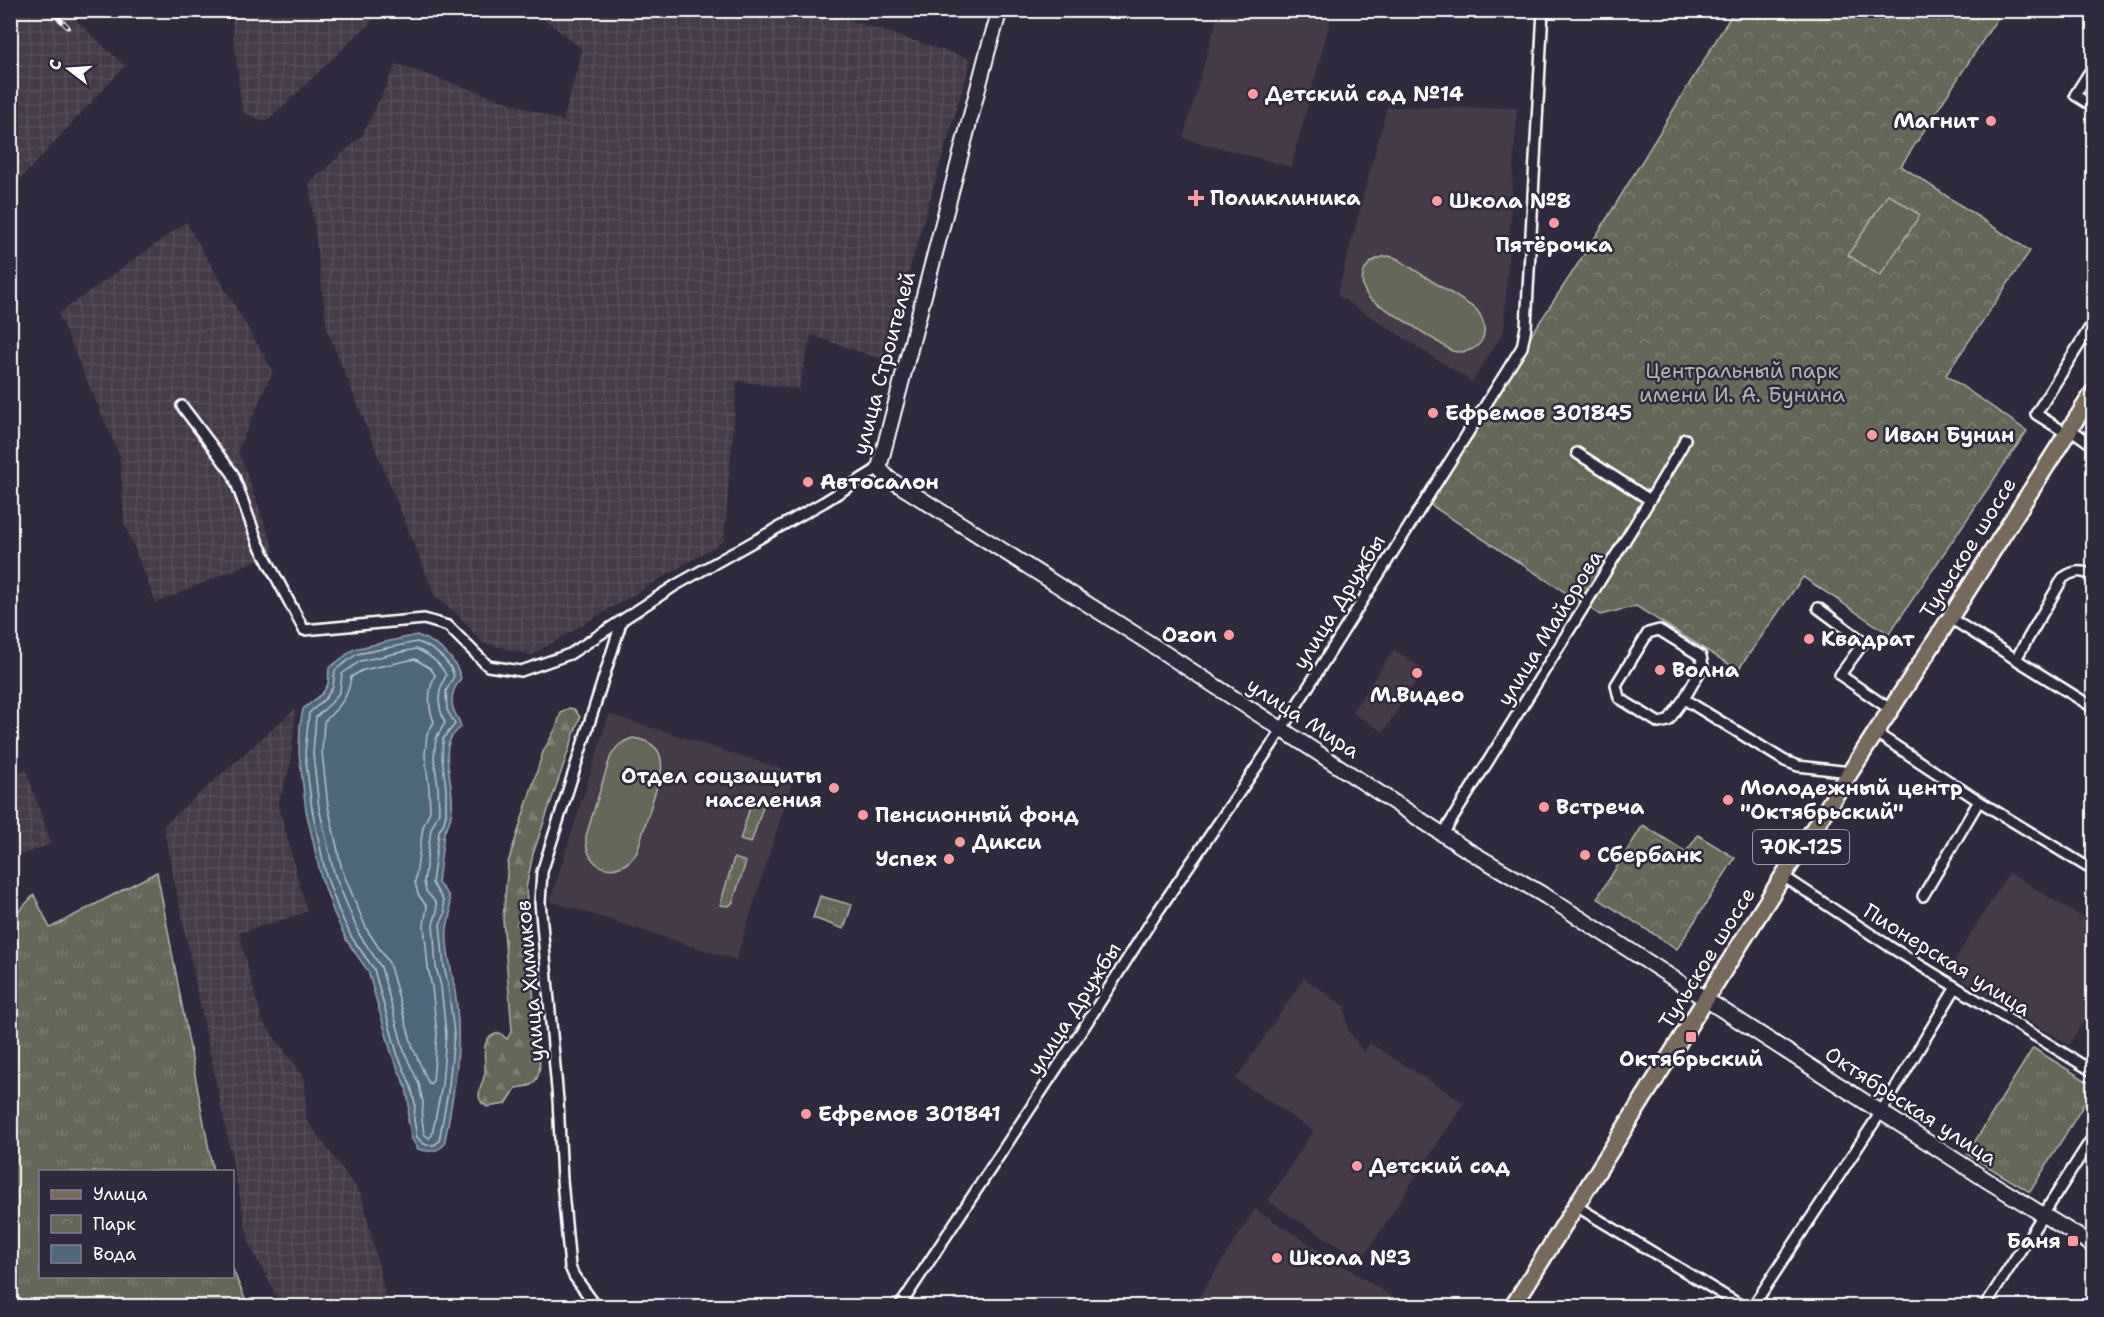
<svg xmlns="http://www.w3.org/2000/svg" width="2104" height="1317" viewBox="0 0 2104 1317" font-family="'Shantell Sans',sans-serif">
  <defs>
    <pattern id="industrial-grid" width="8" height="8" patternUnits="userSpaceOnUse" patternTransform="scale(1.5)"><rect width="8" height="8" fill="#443a48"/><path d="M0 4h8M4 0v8" fill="none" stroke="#574e5a"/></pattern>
    <pattern id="grass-tufts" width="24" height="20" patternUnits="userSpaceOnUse" patternTransform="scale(1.5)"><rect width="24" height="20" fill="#656759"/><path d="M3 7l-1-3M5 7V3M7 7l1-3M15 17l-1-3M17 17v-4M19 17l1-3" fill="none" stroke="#7c7e72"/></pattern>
    <pattern id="forest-firs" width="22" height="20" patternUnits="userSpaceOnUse" patternTransform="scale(1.5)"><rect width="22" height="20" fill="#656759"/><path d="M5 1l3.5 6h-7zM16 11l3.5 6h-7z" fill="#7c7e72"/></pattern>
    <pattern id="park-crowns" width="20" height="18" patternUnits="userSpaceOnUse" patternTransform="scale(1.5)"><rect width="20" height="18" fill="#656759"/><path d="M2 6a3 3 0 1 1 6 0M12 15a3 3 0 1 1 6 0" fill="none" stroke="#7c7e72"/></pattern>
  </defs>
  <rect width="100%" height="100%" fill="#2f2a3d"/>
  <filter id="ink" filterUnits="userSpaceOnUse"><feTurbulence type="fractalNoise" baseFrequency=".0167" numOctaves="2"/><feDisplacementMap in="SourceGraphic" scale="12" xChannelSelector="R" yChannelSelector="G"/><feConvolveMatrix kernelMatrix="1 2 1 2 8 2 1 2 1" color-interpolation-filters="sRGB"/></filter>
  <g filter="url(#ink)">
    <path fill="#443a48" d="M1219,11H1333L1291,167L1183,138Z
      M1387,107L1517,108L1504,331L1472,382L1337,295Z
      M1394,649L1424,670L1383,732L1352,712Z
      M609,714L795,773L736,960L550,901Z
      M2009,872L2093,924V1006L2069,1045L1948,971Z
      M1304,978L1344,1006L1348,1030L1364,1052L1370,1043L1464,1103L1361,1261L1268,1201L1313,1131L1236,1079Z
      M1255,1209L1407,1306H1193Z"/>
    <path fill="url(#industrial-grid)" d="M10,11H66L125,66L11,189Z
      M231,11V10L383,11L266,122L242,112Z
      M534,11H822L971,59L883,360L811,335L799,389L737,381L724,541L532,655L483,643L458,615L435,596L327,329L309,183L362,136L396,64L563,121L582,49Z
      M186,222L273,371L238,450L275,552L156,603L124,522L120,456L58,314Z
      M295,709L291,763L278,804L307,912L239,933L262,1021L305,1078L306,1119L362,1196L388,1306H282L250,1246L163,826Z
      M26,769L51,844L20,855L11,826V775Z"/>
    <path fill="url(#grass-tufts)" stroke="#b2b3ac" stroke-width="1.5" d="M754,794L759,797L764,804L751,843L740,840Z
      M734,858L746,862L733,902L729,906L720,905Z
      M157,872L213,1171L40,1172V1276H232L233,1270L248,1306H11V919L34,895L50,928Z
      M2033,1048L2093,1085L2094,1088L2030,1192L1967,1154Z"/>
    <path fill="url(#forest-firs)" stroke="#b2b3ac" stroke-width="1.5" d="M569,708L574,709L580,717L533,854L526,888L537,1047C540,1059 543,1076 531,1085C527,1087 520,1087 516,1088L506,1104L487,1107C483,1104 479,1101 479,1096C479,1088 484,1080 485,1072C486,1058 478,1036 500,1033L507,1039L512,1030L503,919L508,863L543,752L556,728L561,713Z"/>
    <path fill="url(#park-crowns)" stroke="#b2b3ac" stroke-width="1.5" d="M1734,11H2002L1901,166L2030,251L1946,375L2027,431L1889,634L1803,577L1738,670L1636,606L1600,615L1429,504L1464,438L1598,233Z
      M1643,825L1686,852L1698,835L1735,858L1677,949L1597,898Z
      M820,896L852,905L844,929L813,918Z"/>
    <path fill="#656759" stroke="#b2b3ac" stroke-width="1.5" d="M1888,194L1920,215L1880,276L1848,255Z
      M1388,256L1396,258L1476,309C1494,331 1481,357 1452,351L1370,299C1355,281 1363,259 1388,256Z
      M633,738C655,741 664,752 661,773L637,852C619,881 584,870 586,836L610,758C616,746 621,742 633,738Z"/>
    <path fill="#4f6779" stroke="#95a4af" stroke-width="1.5" d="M417,635C437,643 455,656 461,678C454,688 450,696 453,708C455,716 460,719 461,727C457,731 453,734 451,738C438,760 465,803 444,832L438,883L449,896L451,916C441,931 451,966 454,984C464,1040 455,1090 444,1145C435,1153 429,1152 418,1149L412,1139L408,1120L409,1105L406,1087L392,1055L368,971L347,941L334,913L321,877L306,810L299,753L300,725L303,709L322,694L328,684L329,668L354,649Z"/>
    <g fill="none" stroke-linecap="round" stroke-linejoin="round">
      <path stroke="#b9c2c9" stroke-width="1.5" d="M417,642C432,647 450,660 454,676L446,691L447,710L455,724L443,739L442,757L446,788V813L444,823L439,831L432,883L443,900L445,914L440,924L444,966L448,984L454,1034L449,1086L439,1141C434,1147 428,1146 422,1143L417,1137L414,1120L415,1104L411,1086L397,1053L374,969L352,938L339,911L326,875L312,809L305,753L309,713L326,698L333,687L335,670L357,654Z
        M416,649C428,654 440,663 446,675C437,693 437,704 445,723L436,738L434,758L438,788L439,812L431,829L424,882L426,891L436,903L437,912L433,924L436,967L441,986L446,1034L442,1085L432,1135L429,1138L424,1134L422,1119L423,1103L419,1084L404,1051L381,967L359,934L334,873L319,808L313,753L316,717L331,703L340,691L342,674L360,661Z
        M415,659L430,668L435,675C428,690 428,707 434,722L427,734L425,755L429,789L430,811L423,827L415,882L418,894L427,907L424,925L428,968L432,987L437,1034L433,1081L430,1084L428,1082L413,1048L389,963L367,930L342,870L328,806L322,752L324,722C339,706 348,700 351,677L363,670Z"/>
      <defs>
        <path id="street" d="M2094,65L2075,95L2094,107
          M182,406L233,474L258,543L304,630L424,619L448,626L488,666L521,671L570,654L676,585L824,502L879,468
          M2069,428L2094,446
          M2066,433L2036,414L2094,321
          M1577,453L1650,500
          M1818,608L1864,642L1840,675L1891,710
          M1950,618L2094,708
          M2016,659L2063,578C2074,570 2082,570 2094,576
          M1684,699L1703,666L1701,656L1659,630L1648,633L1616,685L1619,698L1659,723L1668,721L1684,699L1785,761L1798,766L1850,772
          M1876,733L1979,801L2094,871
          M1443,834L1650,500L1682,446L1685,439
          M1783,876L1892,948L2094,1072
          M1923,896L1979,801
          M1576,1206L1742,1306
          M596,1306L574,1276L570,1267L562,1180L558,1100L540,902L542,872L622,620
          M900,1306L1086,1024L1154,917L1271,746L1522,347L1526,327L1543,10
          M1753,1306L1881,1112L1956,987
          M1985,1306L2094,1135"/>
        <path id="secondary" d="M1000,10L988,50L879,468L888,478L1146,641L1464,848L1547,897L1988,1181L2094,1246"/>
        <path id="primary" d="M1513,1306L1783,876L1950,618L2094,391"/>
      </defs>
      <use href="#street" stroke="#fff" stroke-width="14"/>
      <use href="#secondary" stroke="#fff" stroke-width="18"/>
      <use href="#primary" stroke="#fff" stroke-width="20"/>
      <use href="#street" stroke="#2f2a3d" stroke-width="9"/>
      <use href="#secondary" stroke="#2f2a3d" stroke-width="14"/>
      <use href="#primary" stroke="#77695c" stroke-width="15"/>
      <defs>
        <path id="rail" d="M50,10L68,27"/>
      </defs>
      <use href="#rail" stroke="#fff" stroke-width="5"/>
      <use href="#rail" stroke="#2f2a3d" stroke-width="3" stroke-dasharray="9" stroke-linecap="butt"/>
    </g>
  </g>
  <g fill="#ff9aa2" stroke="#2f2a3d" stroke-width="2">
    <circle cx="1253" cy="94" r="6"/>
    <circle cx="1991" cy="121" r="6"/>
    <path d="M1193 189h6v6h6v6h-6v6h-6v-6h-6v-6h6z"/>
    <circle cx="1437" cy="201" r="6"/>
    <circle cx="1554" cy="223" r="6"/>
    <circle cx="1433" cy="413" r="6"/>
    <circle cx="1872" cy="435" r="6"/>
    <circle cx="808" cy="482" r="6"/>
    <circle cx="1229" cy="635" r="6"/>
    <circle cx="1809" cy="639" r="6"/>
    <circle cx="1660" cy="670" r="6"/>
    <circle cx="1417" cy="673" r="6"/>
    <circle cx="834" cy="788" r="6"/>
    <circle cx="1728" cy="800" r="6"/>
    <circle cx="1544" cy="807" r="6"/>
    <circle cx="863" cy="815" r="6"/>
    <circle cx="960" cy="842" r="6"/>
    <circle cx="1585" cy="855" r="6"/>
    <circle cx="949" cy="859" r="6"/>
    <rect x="1685" y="1031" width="12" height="12" rx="3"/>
    <circle cx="806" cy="1114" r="6"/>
    <circle cx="1357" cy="1166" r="6"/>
    <rect x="2067" y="1235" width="12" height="12" rx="3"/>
    <circle cx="1277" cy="1258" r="6"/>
  </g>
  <g text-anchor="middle" stroke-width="5" stroke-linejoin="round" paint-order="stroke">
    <rect fill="#2f2a3d" stroke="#c1bfc5" stroke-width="1.5" x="1753" y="830" width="96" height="34" rx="4.5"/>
    <g font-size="20" font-weight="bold" fill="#fff">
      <text x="1801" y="854">70К-125</text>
    </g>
    <g font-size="21" font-weight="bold" fill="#fff" stroke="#2f2a3d" text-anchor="start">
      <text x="1265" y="101">Детский сад №14</text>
      <text x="1979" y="128" text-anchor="end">Магнит</text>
      <text x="1210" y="205">Поликлиника</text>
      <text x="1449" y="208">Школа №8</text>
      <text x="1554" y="252" text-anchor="middle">Пятёрочка</text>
      <text x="1445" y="420">Ефремов 301845</text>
      <text x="1884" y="442">Иван Бунин</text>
      <text x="820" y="489">Автосалон</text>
      <text x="1217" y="642" text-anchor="end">Ozon</text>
      <text x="1821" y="646">Квадрат</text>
      <text x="1672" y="677">Волна</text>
      <text x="1417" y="702" text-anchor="middle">М.Видео</text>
      <text x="822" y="783" text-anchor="end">Отдел соцзащиты<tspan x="822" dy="24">населения</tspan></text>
      <text x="1740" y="795">Молодежный центр<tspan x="1740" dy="24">"Октябрьский"</tspan></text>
      <text x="1556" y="814">Встреча</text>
      <text x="875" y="822">Пенсионный фонд</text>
      <text x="972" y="849">Дикси</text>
      <text x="1597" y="862">Сбербанк</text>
      <text x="937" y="866" text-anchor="end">Успех</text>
      <text x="1691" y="1066" text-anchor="middle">Октябрьский</text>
      <text x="818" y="1121">Ефремов 301841</text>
      <text x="1369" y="1173">Детский сад</text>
      <text x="2061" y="1248" text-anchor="end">Баня</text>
      <text x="1289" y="1265">Школа №3</text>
    </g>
    <g font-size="21" fill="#fff" stroke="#2f2a3d">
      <text transform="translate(884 363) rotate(-75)" y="7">улица Строителей</text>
      <text transform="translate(1968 548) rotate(-58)" y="7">Тульское шоссе</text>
      <text transform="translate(1339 602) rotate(-58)" y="7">улица Дружбы</text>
      <text transform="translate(1550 628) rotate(-58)" y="7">улица Майорова</text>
      <text transform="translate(1303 718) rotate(33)" y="7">улица Мира</text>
      <text transform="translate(1707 958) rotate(-58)" y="7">Тульское шоссе</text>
      <text transform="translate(1947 960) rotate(32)" y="7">Пионерская улица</text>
      <text transform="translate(530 981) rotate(-95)" y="7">улица Химиков</text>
      <text transform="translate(1074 1009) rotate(-57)" y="7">улица Дружбы</text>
      <text transform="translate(1911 1106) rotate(33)" y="7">Октябрьская улица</text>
    </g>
    <g font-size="21" fill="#b2b3ac" stroke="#2f2a3d">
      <text x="1742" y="378">Центральный парк<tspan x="1742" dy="24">имени И. А. Бунина</tspan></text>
    </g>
  </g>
  <rect width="2104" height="1317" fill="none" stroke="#2f2a3d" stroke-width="36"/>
  <rect x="18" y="18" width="2068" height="1281" fill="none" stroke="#fff" stroke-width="2" filter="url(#ink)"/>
  <rect x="39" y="1170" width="195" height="108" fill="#2f2a3d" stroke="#827f8b" stroke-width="1.5"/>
  <rect x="51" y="1190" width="30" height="9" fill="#77695c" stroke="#827f8b" stroke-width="1.5"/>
  <text x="93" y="1200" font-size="18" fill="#ffffff">Улица</text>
  <rect x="51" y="1215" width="30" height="18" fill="url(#park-crowns)" stroke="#827f8b" stroke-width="1.5"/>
  <text x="93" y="1230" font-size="18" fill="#ffffff">Парк</text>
  <rect x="51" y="1245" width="30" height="18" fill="#4f6779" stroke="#827f8b" stroke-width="1.5"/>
  <text x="93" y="1260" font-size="18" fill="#ffffff">Вода</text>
  <g transform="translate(69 69) rotate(287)" stroke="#2f2a3d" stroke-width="4.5" paint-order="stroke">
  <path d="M0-4.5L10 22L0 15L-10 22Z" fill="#ffffff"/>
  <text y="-9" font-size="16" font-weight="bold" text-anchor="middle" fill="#ffffff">С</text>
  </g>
</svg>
